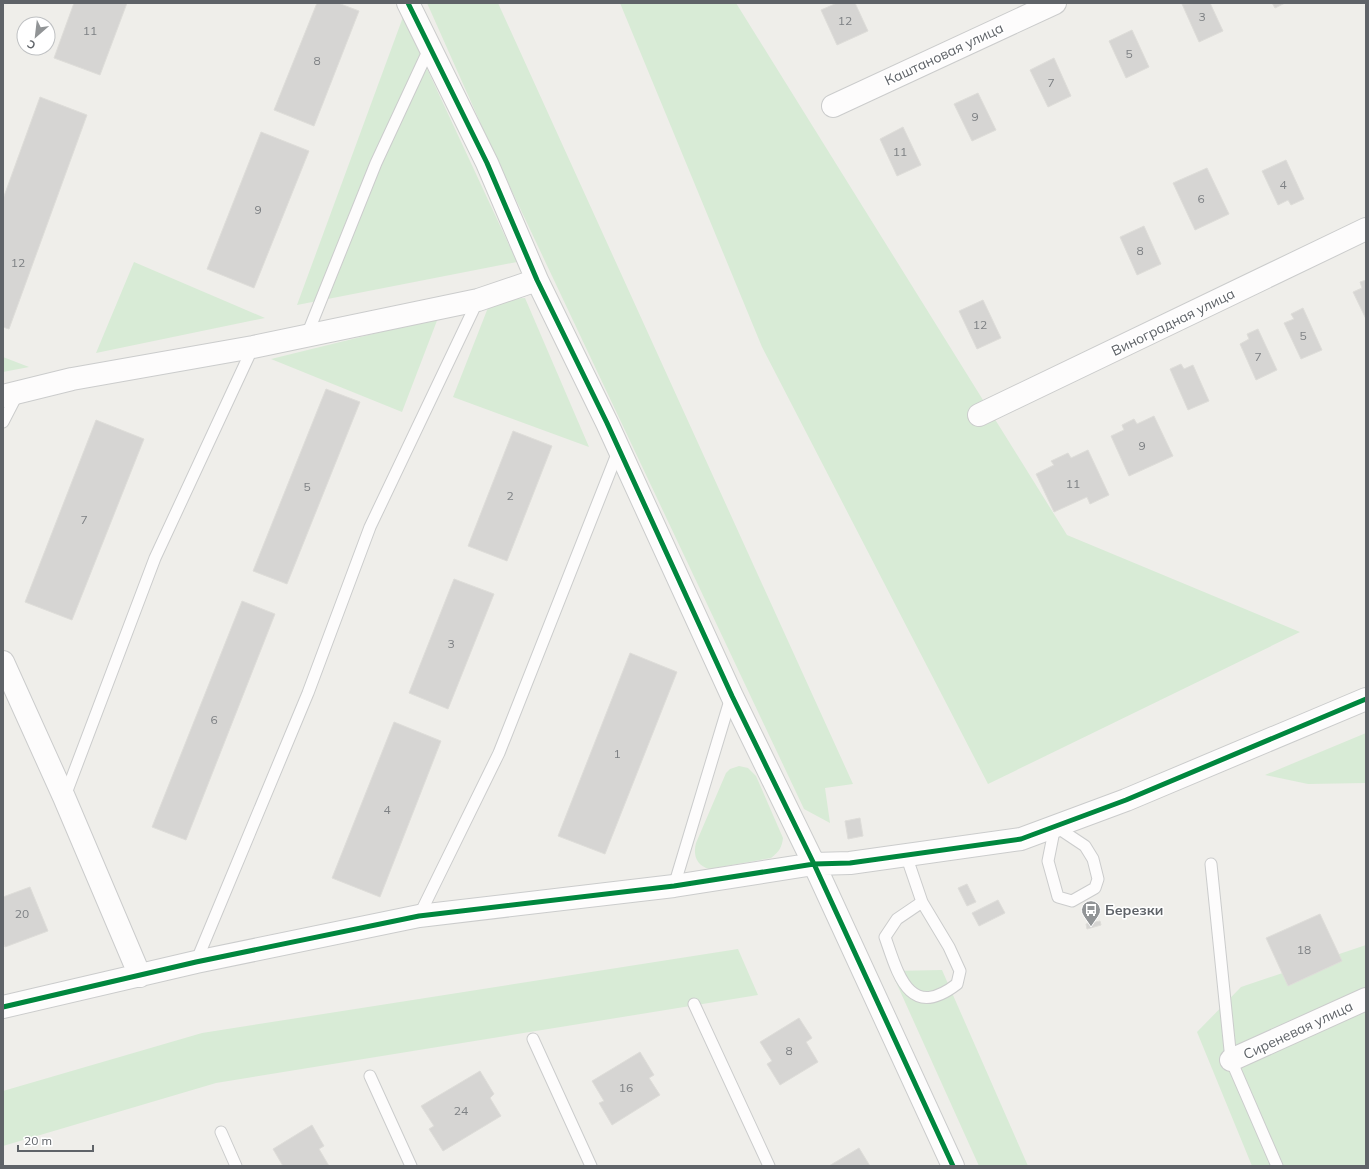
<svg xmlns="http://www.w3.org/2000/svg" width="1369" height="1169" viewBox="0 0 1369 1169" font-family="Mulish,sans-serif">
  <rect width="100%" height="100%" fill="#efeeea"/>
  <path fill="#d8ebd6" d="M427,3H498L853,784L825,788L830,823L804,809L492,149Z
    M620,3H736L1067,535L1300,632L988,784L762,347Z
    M403,17L517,262L297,305Z
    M134,262L265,318L96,353Z
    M525,298L589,447L453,397L491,300Z
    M438,318L402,412L271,359Z
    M3,357L29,367L3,372Z
    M1366,733V783L1308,784L1265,775Z
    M739,766L748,768L756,776L783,838C782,847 779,852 771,858L709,869C696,865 693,855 696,843L726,773L730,769Z
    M1366,945V1166H1252L1197,1032L1241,987Z
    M738,949L758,995L216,1083L3,1146V1091L202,1033Z
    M942,970L1028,1166H979L891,971Z"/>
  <path fill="#d6d5d3" stroke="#deddd9" d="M74,3H127L100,75L54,58Z
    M317,3H338L359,11L314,126L274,110Z
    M837,3H855L868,31L837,45L821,10Z
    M1210,3L1223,31L1199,42L1182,4Z
    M1272,3H1285L1275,8Z
    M1132,30L1149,67L1126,78L1109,41Z
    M1054,58L1071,96L1048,107L1030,70Z
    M978,93L996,130L972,141L954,104Z
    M40,97L87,115L9,329L3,327V199Z
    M903,127L921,165L897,176L880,139Z
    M261,132L309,151L254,288L207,269Z
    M1286,160L1304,199L1291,205L1288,200L1278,205L1262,171Z
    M1207,168L1229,214L1195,230L1173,183Z
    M1144,226L1161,264L1137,275L1120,237Z
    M1366,280V319L1353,292L1362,288L1360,282Z
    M983,300L1001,338L977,349L959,311Z
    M1303,308L1322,350L1301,359L1284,323L1294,319L1291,314Z
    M1258,329L1277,370L1256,380L1240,344L1249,339L1247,334Z
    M1181,364L1184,369L1193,365L1209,401L1188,410L1170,369Z
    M326,389L360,402L287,584L253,571Z
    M1154,416L1173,456L1129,476L1111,436L1124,430L1122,425L1134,419L1137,424Z
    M96,420L144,439L72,620L25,602Z
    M513,431L552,446L507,561L468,546Z
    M1088,450L1109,495L1090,504L1087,497L1054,512L1036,474L1054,465L1051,461L1068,453L1071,458Z
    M454,579L494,594L448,709L409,693Z
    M242,601L275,614L186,840L152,827Z
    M630,653L677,672L605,854L558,836Z
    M394,722L441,741L380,897L332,878Z
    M860,818L863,836L848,839L845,821Z
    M967,884L976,902L967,906L958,888Z
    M30,887L48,931L5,947L3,943V897Z
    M998,900L1005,913L979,926L972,913Z
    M1320,914L1342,961L1288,986L1266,938Z
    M1100,921L1101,925L1087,929L1086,924Z
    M799,1018L812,1038L806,1042L818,1062L780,1085L767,1064L772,1061L760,1042Z
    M640,1052L654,1075L649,1078L660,1095L612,1125L599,1103L604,1101L592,1081Z
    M480,1071L494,1094L490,1098L501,1116L443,1151L429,1129L434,1126L421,1106Z
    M312,1125L324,1146L319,1149L329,1166H283L273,1149Z
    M859,1148L870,1166H829Z"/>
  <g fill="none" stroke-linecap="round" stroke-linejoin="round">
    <defs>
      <path id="service" d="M307,335L376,163L429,49L427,47
        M3,422L18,393
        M65,796L155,558L253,347
        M1055,826L1085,846L1093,859L1098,879L1095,888L1072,901L1058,897L1048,861Z
        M906,855L922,902L897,919L885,937C898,974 909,1021 957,984L960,971L949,947L922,902
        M1211,864L1231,1060L1277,1166
        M674,886L731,697
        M419,916L499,753L619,449
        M196,962L308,693L370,527L478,300
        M694,1004L769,1166
        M533,1039L591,1166
        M370,1076L411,1166
        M221,1132L236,1166"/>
      <path id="minor" d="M833,106L1055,3
        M3,396L72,379L253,347L478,300L537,280
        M979,415L1366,229
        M3,662L64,797L140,976
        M3,1007L196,962L419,916L674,886L814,864L732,696L607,423L537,280L487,163L408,3
        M1231,1060L1366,999
        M953,1166L814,864L850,863L1021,839L1126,800L1366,699"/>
    </defs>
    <use href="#service" stroke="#cbcccc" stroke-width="13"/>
    <use href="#minor" stroke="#cbcccc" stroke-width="24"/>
    <use href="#service" stroke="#fdfcfc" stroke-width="11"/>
    <use href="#minor" stroke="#fdfcfc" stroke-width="22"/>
    <defs>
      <path id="cycleway" d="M3,1007L196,962L419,916L674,886L814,864L732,696L607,423L537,280L487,163L408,3
        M953,1166L814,864L850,863L1021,839L1126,800L1366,699"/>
    </defs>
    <use href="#cycleway" stroke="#fff" stroke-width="8"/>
    <use href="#cycleway" stroke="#00873e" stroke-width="5"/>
  </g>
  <defs>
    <symbol id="bus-pin" viewBox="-11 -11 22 30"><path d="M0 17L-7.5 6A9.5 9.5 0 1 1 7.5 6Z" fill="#919496" stroke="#fff"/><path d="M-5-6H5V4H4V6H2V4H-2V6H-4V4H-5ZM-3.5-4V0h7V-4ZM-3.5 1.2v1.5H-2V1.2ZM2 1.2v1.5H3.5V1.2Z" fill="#fff"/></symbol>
  </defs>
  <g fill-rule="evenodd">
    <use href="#bus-pin" x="1080" y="899" width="22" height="30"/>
  </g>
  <g text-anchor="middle" stroke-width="3" stroke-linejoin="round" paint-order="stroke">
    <g font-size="12" fill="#7e8184">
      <text x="1202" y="21">3</text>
      <text x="845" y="25">12</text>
      <text x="90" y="35">11</text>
      <text x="1129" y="58">5</text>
      <text x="317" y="65">8</text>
      <text x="1051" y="87">7</text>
      <text x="975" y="121">9</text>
      <text x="900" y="156">11</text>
      <text x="1283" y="189">4</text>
      <text x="1201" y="203">6</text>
      <text x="258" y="214">9</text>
      <text x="1140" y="255">8</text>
      <text x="18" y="267">12</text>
      <text x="980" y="329">12</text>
      <text x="1303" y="340">5</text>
      <text x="1258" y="361">7</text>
      <text x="1142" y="450">9</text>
      <text x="1073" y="488">11</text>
      <text x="307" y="491">5</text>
      <text x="510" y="500">2</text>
      <text x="84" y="524">7</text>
      <text x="451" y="648">3</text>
      <text x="214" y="724">6</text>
      <text x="617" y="758">1</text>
      <text x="387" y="814">4</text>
      <text x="22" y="918">20</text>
      <text x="1304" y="954">18</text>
      <text x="789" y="1055">8</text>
      <text x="626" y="1092">16</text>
      <text x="461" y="1115">24</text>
    </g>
    <g font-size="14" fill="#5f6368" stroke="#fff">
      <text transform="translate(944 54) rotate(-25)" y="5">Каштановая улица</text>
      <text transform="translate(1173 322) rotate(-26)" y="5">Виноградная улица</text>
      <text transform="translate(1298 1030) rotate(-25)" y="5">Сиреневая улица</text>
    </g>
    <g font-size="14" font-weight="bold" fill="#5f6368" stroke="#fff" text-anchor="start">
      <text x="1105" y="915">Березки</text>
    </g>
  </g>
  <rect width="1369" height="1169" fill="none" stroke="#5f6368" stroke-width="8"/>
  <g transform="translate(36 36) rotate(208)"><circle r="19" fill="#ffffff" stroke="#bfc1c3"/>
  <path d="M0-3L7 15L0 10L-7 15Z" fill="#919496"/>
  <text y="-6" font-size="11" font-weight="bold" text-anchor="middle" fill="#5f6368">С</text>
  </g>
  <path d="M18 1145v6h75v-6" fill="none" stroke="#5f6368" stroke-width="2"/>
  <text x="24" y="1145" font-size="12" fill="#5f6368" stroke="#ffffff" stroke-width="3" paint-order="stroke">20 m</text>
</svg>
